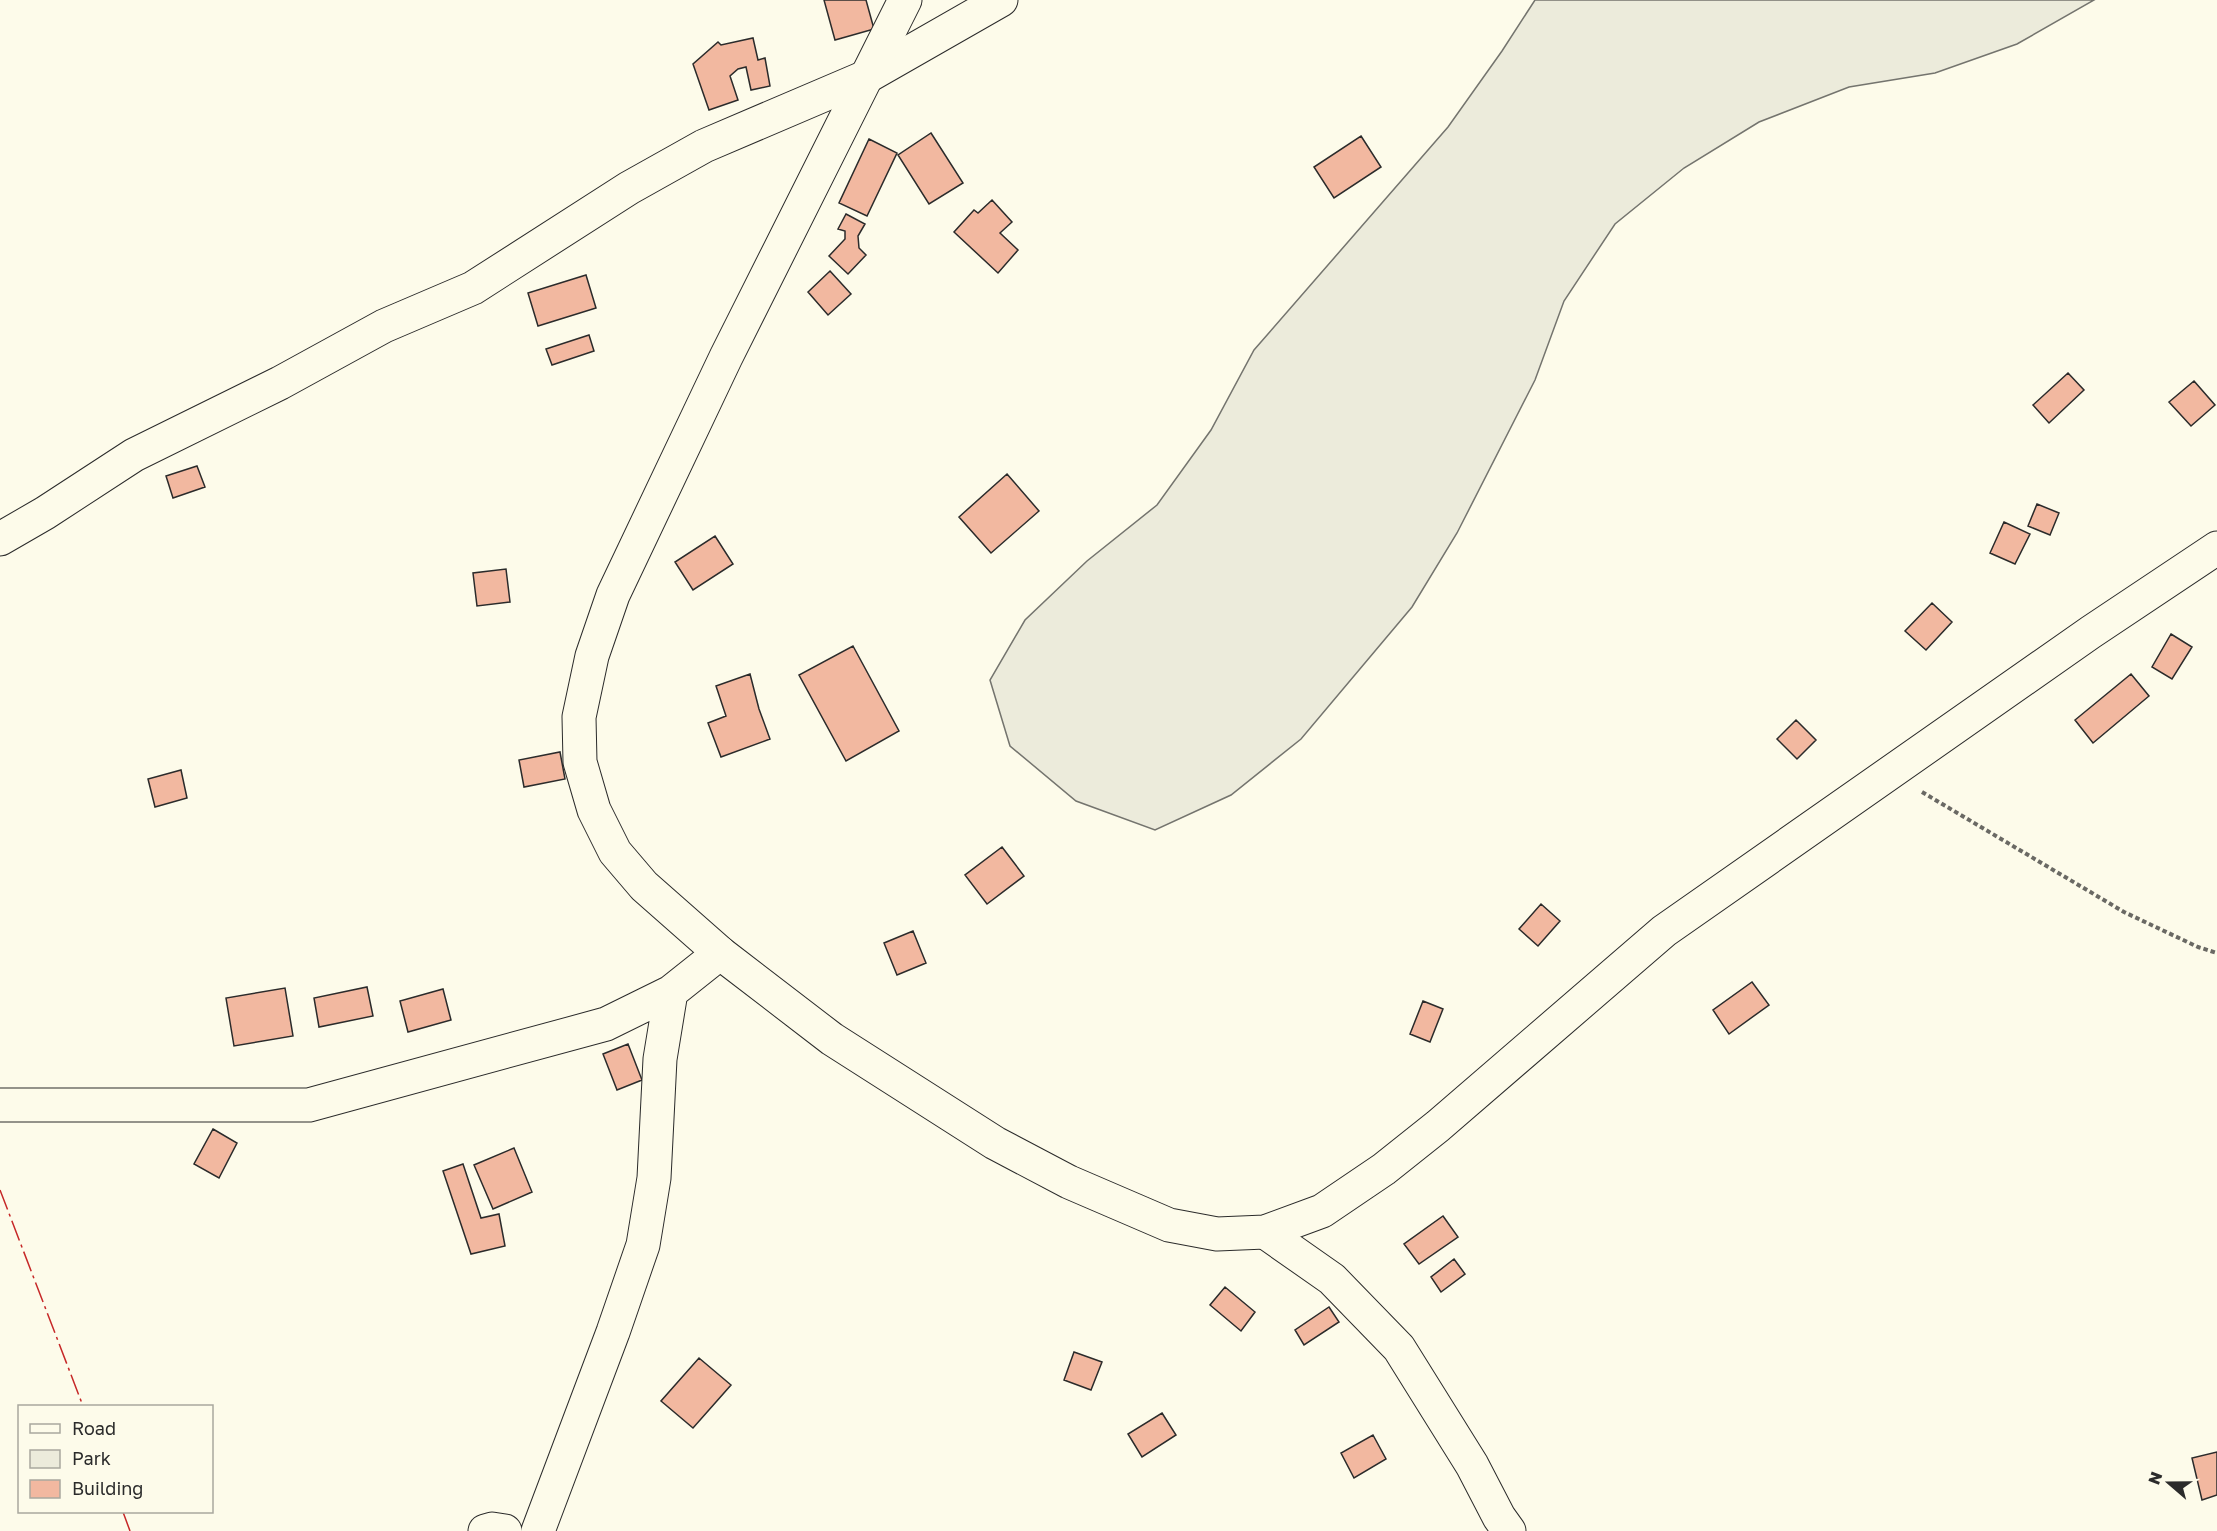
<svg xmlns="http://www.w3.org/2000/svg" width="2217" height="1531" viewBox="0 0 2217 1531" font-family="'Golos Text',sans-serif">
  <rect width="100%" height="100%" fill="#fdfbea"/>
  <path fill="#ecebdb" stroke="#74746e" stroke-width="1.5" d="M1535,0H2094L2017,44L1935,73L1849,87L1759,122L1684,168L1615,224L1564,301L1535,380L1457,533L1412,607L1301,739L1231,795L1155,830L1076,801L1010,746L990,680L1025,620L1087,561L1157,505L1211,430L1254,350L1448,127L1502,51Z"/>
  <path fill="#f2b8a0" stroke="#2b2b2b" stroke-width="1.5" d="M824,0H866L874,29L835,40Z
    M753,38L758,60L765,58L770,86L751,90L746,67L738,69L730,76L738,100L709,110L693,64L718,42L721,45Z
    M931,133L963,183L929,204L898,155Z
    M1361,136L1381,167L1334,198L1314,167Z
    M869,139L897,153L867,216L839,203Z
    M992,200L1012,222L1000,233L1018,250L998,273L954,232L974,210L978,213Z
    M846,214L865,224L858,236L859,248L866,255L848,274L829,256L845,239V231L838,229Z
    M830,271L851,294L828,315L808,292Z
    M586,275L596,308L538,326L528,293Z
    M589,335L594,351L552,365L546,349Z
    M2068,373L2084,390L2049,423L2033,405Z
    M2194,381L2215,405L2191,426L2169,402Z
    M197,466L205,487L173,498L166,476Z
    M1007,474L1039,511L991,553L959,517Z
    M2037,504L2059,513L2050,535L2028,526Z
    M2004,522L2030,534L2015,564L1990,553Z
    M715,536L733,564L693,590L675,562Z
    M506,569L510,602L477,606L473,573Z
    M1932,603L1952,622L1926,650L1905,631Z
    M2171,634L2192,647L2172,679L2152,667Z
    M853,646L899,731L846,761L799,675Z
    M750,674L759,709L770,739L721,757L708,723L726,716L716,686Z
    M2131,674L2149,696L2093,743L2075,720Z
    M1796,720L1816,740L1797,759L1777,739Z
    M560,752L565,779L524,787L519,760Z
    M181,770L187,798L155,807L148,779Z
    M1002,847L1024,876L987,904L965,875Z
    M1541,904L1560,921L1538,946L1519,929Z
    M913,931L926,963L897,975L884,943Z
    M1752,982L1769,1005L1729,1034L1713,1010Z
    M367,987L373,1016L319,1027L314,998Z
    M285,988L293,1036L234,1046L226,998Z
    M443,989L451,1020L408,1032L400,1001Z
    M1423,1001L1443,1009L1430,1042L1410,1034Z
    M628,1044L642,1080L617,1090L603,1054Z
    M213,1129L237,1143L219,1178L194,1164Z
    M514,1148L532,1192L493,1209L474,1165Z
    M463,1164L481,1218L499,1214L505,1246L471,1254L443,1171Z
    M1443,1216L1458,1237L1419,1264L1404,1244Z
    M1454,1259L1465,1274L1441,1292L1431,1277Z
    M1225,1287L1255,1312L1241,1331L1210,1305Z
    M1329,1307L1339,1322L1304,1345L1295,1330Z
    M1074,1352L1102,1362L1091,1390L1064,1380Z
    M699,1358L731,1385L693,1428L661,1401Z
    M1162,1413L1176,1435L1142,1457L1128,1434Z
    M1373,1435L1386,1459L1354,1478L1341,1453Z
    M2217,1452V1495L2202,1500L2192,1458Z"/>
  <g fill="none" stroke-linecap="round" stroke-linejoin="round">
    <defs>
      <path id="street" d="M0,539L45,513L134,455L280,383L384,326L473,288L629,188L704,146L868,76L1001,0
        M0,1105H309L606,1024L671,992L720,953
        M1265,1232L1332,1279L1399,1348L1472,1465L1499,1517L1509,1531
        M485,1531L492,1529L505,1531
        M538,1531L613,1332L643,1245L654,1178L660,1059L671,992"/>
      <path id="primary" d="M905,0L726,357L613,595L592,656L579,717L580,762L594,810L615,852L644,886L720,953L832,1039L995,1143L1069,1182L1169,1225L1217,1234L1265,1232L1322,1211L1384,1169L1438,1126L1664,931L2091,632L2217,548"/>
    </defs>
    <use href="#street" stroke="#2b2b2b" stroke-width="35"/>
    <use href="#primary" stroke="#2b2b2b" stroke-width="35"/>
    <path stroke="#6a6964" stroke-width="4" stroke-dasharray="4.5 3" stroke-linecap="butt" d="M1922,792L2124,912L2198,947L2217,953"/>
    <use href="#street" stroke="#fdfbea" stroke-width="33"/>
    <use href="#primary" stroke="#fdfbea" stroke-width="33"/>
    <path stroke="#c62828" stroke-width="1.5" stroke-dasharray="21 4.5 3 4.5" stroke-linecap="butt" d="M0,1190L83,1406
      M123,1512L130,1531"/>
  </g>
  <rect x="18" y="1405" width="195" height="108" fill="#fdfbea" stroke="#a9a89e" stroke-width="1.5"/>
  <rect x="30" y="1424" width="30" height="9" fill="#fdfbea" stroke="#a9a89e" stroke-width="1.5"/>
  <text x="72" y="1435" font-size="18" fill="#2b2b2b">Road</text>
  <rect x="30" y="1450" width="30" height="18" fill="#ecebdb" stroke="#a9a89e" stroke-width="1.5"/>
  <text x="72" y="1465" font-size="18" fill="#2b2b2b">Park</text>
  <rect x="30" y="1480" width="30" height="18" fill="#f2b8a0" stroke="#a9a89e" stroke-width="1.5"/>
  <text x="72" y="1495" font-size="18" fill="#2b2b2b">Building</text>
  <g transform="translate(2169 1483) rotate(290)" stroke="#fdfbea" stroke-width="4.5" paint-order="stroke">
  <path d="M0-4.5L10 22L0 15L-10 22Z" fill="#2b2b2b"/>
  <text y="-9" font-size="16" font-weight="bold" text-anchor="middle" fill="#2b2b2b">N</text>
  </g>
</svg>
